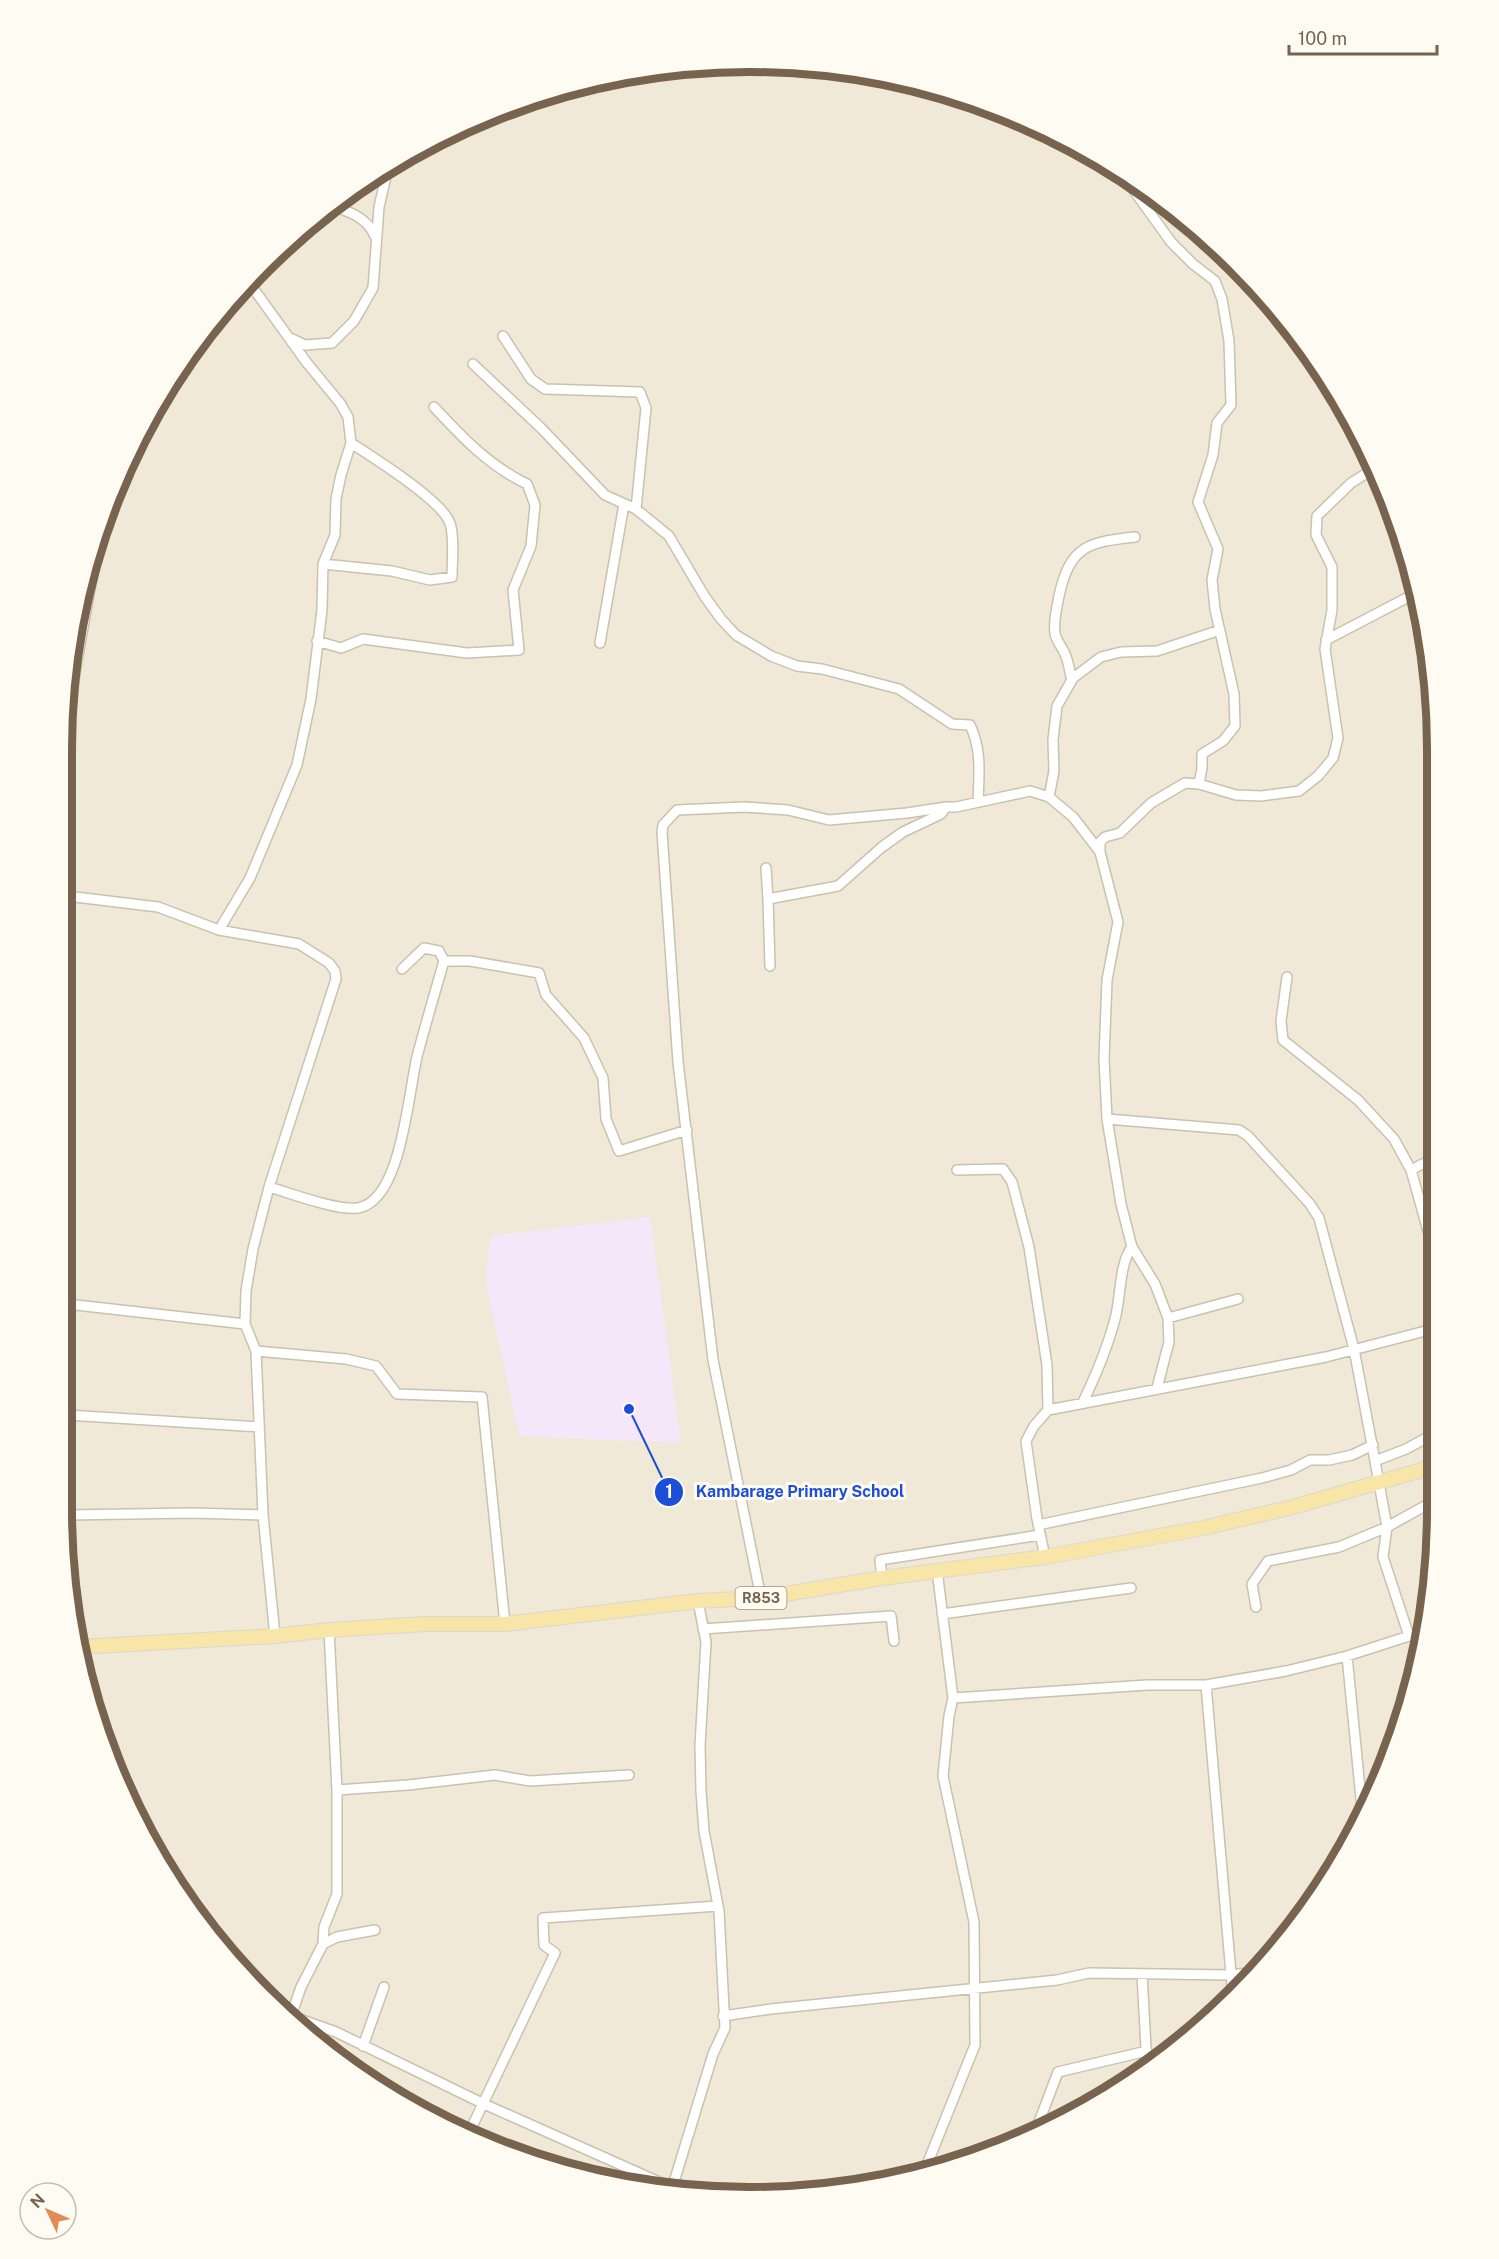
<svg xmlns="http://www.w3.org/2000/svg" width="1499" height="2259" viewBox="0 0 1499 2259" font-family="'Public Sans',sans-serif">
  <rect width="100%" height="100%" fill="#fcf8eb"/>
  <path fill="#f0e9d7" d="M705,63L840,67L971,98L1094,154L1203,232L1296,331L1367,446L1414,572L1436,705L1432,1600L1414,1688L1367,1813L1267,1963L1203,2027L1094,2105L1012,2145L884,2184L704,2196L615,2184L487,2145L330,2055L263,1996L178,1892L98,1730L67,1600V659L85,571L132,446L232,296L331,203L446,132L572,85Z"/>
  <path fill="#f5e7f9" d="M650,1217L681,1443L519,1436L485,1279L491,1236Z"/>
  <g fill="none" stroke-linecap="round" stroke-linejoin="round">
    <defs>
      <path id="minor" d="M983,104L993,113L1007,115
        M1039,129L1051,137L1098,159L1130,185L1171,242L1193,264L1215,281L1222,299L1229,341L1231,405L1217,423L1213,455L1198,502L1218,549L1212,580L1215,609L1234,694L1235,726L1223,741L1202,754V768L1199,784
        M329,205C348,211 367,217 375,236
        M503,336L531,379L545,389L640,392L646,408L636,509
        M290,338L305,345L332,343L354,321L373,288L379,207L388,168
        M473,364L541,428L605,495L636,509L669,536L705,597L721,619L736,635L771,656L797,666L822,669L899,689L952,724L970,725C982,750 979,775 978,802
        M323,564L392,571L430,580L452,577C452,563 455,533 449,521C438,498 374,458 351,443
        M1326,640L1418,592
        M317,641L341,648L363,639L467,653L519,650L513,590L531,546L535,505L527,484C489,466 462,437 434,407
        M600,643L624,504
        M1073,678L1071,677C1069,667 1068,658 1063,650C1060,644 1056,640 1055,633C1053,621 1057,608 1059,596C1070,545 1089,542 1135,537
        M67,742L75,672L101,528
        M1049,797L1054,771L1053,740L1057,706L1073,678L1101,657L1121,652L1157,651L1220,630
        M1100,852V842L1105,837L1120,833L1151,803L1185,783L1199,784L1236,795L1261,796L1299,791L1318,776L1333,758L1338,738L1325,649L1332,610V567L1316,535L1317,516L1351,483L1375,468
        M766,868L768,899
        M67,896L158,907L219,930L299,944L329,963L335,971L336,979L269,1187L253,1249L246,1291L245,1324L256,1351L263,1515L275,1636
        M219,930L250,878L297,765L311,699L322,610L323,564L335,535L336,499L341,475L351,443L348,417L340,403L307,363L248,281
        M770,966L768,899L838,886L882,847L903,832L941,814L946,807
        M402,969L424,948L439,951L444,961H470L539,973L546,995L584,1038L603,1078L606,1119L619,1151L687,1130
        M1287,977L1281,1021L1283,1040L1358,1100L1394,1139L1411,1170L1433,1249
        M1107,1119L1239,1130L1248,1136L1310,1204L1319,1218L1354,1349L1375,1461
        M957,1170L1003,1169L1012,1182L1029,1247L1047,1365L1048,1410
        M1411,1170L1434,1158
        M269,1187C290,1193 337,1211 358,1208C403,1200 408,1089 418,1053C426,1023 435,992 444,961
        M67,1304L245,1324
        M1168,1318L1238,1299
        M256,1351L346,1359L376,1366L397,1394L482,1397L505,1624
        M1083,1402C1096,1375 1107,1349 1115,1319C1121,1298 1119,1263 1132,1247
        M67,1415L259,1427
        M67,1515L192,1513L263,1515
        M1038,1525L1262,1478L1291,1470L1310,1460H1329L1352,1455L1373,1445
        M1045,1557L1037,1519L1026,1441L1034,1426L1048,1410L1326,1357L1433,1329
        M937,1570L953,1698L1147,1685H1206L1286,1671L1347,1656L1409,1636L1425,1634
        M882,1578L880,1560L1040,1535
        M761,1598L713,1360L678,1062L662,832L663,825L677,810L744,807L788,810L829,820L907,813L946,807H956L1030,791L1049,797L1073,817L1100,852L1118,922L1107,980L1104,1059L1107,1119L1121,1204L1132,1247L1155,1284L1168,1318L1169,1342L1157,1388
        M1256,1607L1252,1584L1268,1561L1339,1547L1387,1527L1432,1502
        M942,1614L1131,1588
        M703,1629L891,1616L894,1641
        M1409,1636L1383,1557L1387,1527L1375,1461L1406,1449L1432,1435
        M1347,1656L1363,1819
        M1206,1685L1233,1997
        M337,1790L408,1785L495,1775L530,1781L629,1775
        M323,1944L337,1937L375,1930
        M1142,1974L1147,2067
        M291,2016L336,2032L484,2104L684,2193
        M723,2016L771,2009L1057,1980L1089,1973L1230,1975L1258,1972
        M290,2019L301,1987L323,1944L324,1927L337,1894V1790L329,1630
        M363,2046L384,1987
        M468,2135L555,1953L544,1945L543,1918L718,1906
        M1034,2135L1058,2072L1147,2051
        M924,2172L975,2045L974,1922L943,1776L949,1716L953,1698
        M671,2192L713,2054L725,2028L719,1911L704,1831L701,1791L700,1745L706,1642L698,1601"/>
      <path id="primary" d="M78,1647L275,1636L329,1630L425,1624H505L698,1601L761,1598L882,1578L1045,1557L1203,1528L1293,1507L1432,1467"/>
    </defs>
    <use href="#minor" stroke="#ccc0ae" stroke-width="12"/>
    <use href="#primary" stroke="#dcd6d1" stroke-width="16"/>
    <use href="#minor" stroke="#fff" stroke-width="9"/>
    <use href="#primary" stroke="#f7e6a7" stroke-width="14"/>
  </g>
  <g text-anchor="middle" stroke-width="6" stroke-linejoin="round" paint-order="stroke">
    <rect fill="#fefbf2" stroke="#a0917f" stroke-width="1.5" x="735.5" y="1587" width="51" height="22" rx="4.5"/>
    <g font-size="14" font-weight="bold" fill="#77634e">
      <text x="761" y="1603">R853</text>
    </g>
  </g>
  <path d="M0 0H1499V2259H0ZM749 72H750A677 677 0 0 1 1427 749V1510A677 677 0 0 1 750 2187H749A677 677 0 0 1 72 1510V749A677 677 0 0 1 749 72Z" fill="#fefbf2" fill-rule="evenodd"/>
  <path fill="none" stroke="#77634e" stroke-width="8" d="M749 72H750A677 677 0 0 1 1427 749V1510A677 677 0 0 1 750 2187H749A677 677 0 0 1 72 1510V749A677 677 0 0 1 749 72Z"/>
  <path fill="none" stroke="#1d4ed8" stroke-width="2" d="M629 1409L669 1492"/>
  <g fill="#1d4ed8" stroke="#fefbf2" stroke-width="2">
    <circle cx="629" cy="1409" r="6"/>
    <circle cx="669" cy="1492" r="15"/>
  </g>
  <g font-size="18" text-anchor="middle" font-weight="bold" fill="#fff">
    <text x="669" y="1498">1</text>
  </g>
  <g font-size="16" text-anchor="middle" font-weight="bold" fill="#1d4ed8" stroke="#fefbf2" stroke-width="6" stroke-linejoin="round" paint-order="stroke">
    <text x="800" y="1497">Kambarage Primary School</text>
  </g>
  <g transform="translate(48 2211) rotate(314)"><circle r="28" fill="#fefbf2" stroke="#c8beb0" stroke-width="1.5"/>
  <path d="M0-4.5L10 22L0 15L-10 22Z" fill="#e08c56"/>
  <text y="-9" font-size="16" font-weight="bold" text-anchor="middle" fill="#77634e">N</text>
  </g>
  <path d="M1289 45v9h148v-9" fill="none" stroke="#77634e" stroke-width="3"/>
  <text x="1298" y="45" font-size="18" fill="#77634e" stroke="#fefbf2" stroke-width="4.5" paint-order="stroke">100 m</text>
</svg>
